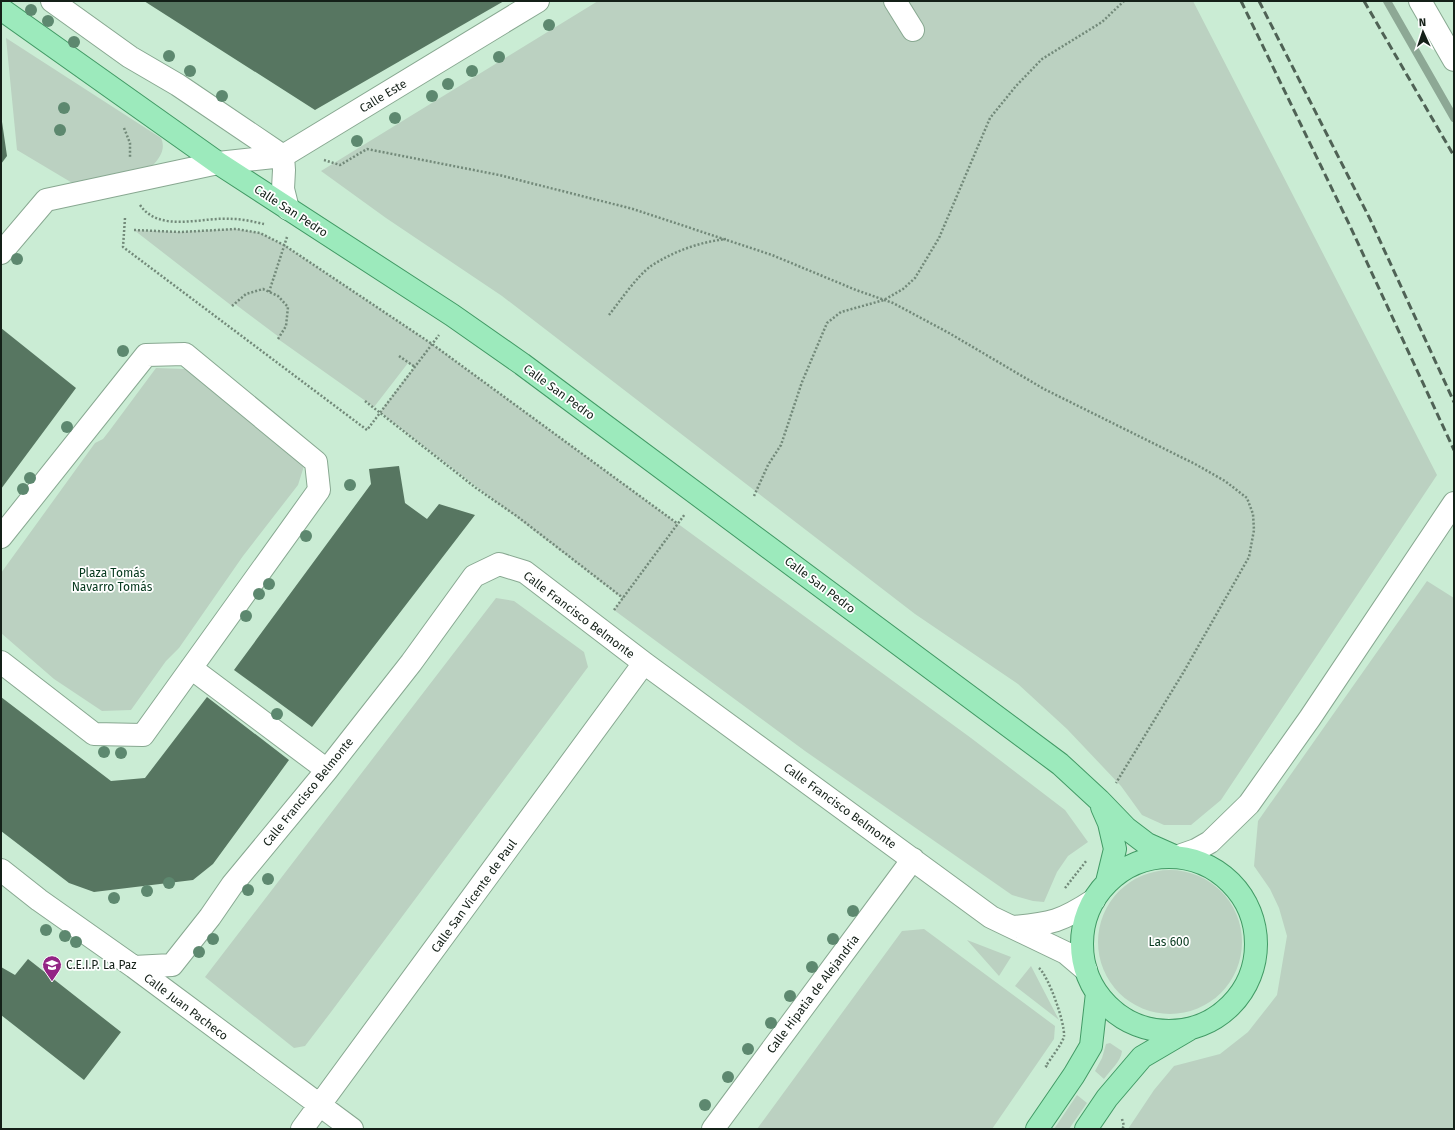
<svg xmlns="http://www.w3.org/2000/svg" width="1455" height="1130" viewBox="0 0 1455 1130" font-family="'Fira Sans',sans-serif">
  <rect width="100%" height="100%" fill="#caecd4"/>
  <path fill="#bbd1c1" d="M598,1H1193L1437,475L1221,800L1191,825H1164L1142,815L1121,786L1067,729L1018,684L915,614L502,296L386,218L321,171Z
    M6,38L161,138C166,149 160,158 152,166L74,184L17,150Z
    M236,229L260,233L284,245L432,344L971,738L1065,810L1088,842L1068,856L1057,872L1044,902L1033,901L1012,895L805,751L614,610L622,598C542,536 460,475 380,412L414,367L408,363L374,407L278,339L279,337L235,304L232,306L134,230L180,232Z
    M156,368L185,369L304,466L298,485L243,556L179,648L166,661L131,710L102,711L54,679L1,633V573L95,443L103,439L110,430Z
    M1427,581L1454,598V1129H1128L1154,1090L1174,1066L1220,1054L1248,1032L1277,995L1287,936L1279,908L1270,889L1254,866L1258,821Z
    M496,598L514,601L584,652L588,667L331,1012L305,1046L294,1048L205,977Z
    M1098 942a72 72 0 1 1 144 0a72 72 0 1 1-144 0Z
    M924,929L1055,1026L1054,1039L992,1129H757L902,931Z
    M967,940L1011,957L999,976Z
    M1031,966L1059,1020L1015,986Z
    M1110,1043L1122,1051C1121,1062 1110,1070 1104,1079L1095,1071L1102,1058L1106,1044Z
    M1077,1095L1087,1103L1069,1129H1054Z"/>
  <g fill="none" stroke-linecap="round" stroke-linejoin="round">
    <path stroke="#8da895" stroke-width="8" d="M1387,1L1454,118"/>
  </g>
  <path fill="#577661" d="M144,1H504L315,110Z
    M1,115L7,156L1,164Z
    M1,328L76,388L1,489Z
    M399,466L405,503L427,519L439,504L475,515L312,727L234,670L371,484L369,469Z
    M1,697L111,781L145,778L207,697L289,760L213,864L193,880L94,892L69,883L1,831Z
    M28,959L121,1032L84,1080L1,1015V967L15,975Z"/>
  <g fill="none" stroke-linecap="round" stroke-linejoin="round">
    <defs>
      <path id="minor" d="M52,1L130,57L178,85L283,156L284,170L283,189L288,209
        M895,1L913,30
        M1420,1L1454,60
        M1,253L46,200L218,163L283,156L538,1
        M1,537L146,355L185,354L316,462L319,490L143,735L94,734L1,662
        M191,668L327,770
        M1176,857L1196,850L1210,842L1249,804L1310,718L1454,503
        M1,870L39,900L134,967L352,1129
        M1013,927C1051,924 1062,921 1094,900
        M134,967L172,965L210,917L232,885L327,770L411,663L474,576L499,564L525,572L644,663L991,917L1066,953L1086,970
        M302,1129L644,663
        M713,1129L913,859"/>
      <path id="major" d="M1,9L218,163L452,315L522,364L1060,764L1099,800L1126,828L1147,844L1174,856
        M1102,807L1109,823L1115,849L1107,882
        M1082 944a87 87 0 1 1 174 0a87 87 0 1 1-174 0Z
        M1037,1129L1074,1075L1091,1046L1097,993
        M1086,1129L1107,1098L1142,1057L1188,1030"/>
    </defs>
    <use href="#minor" stroke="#88a891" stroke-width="24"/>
    <use href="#major" stroke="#429a65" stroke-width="24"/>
    <path stroke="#728979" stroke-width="2.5" stroke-dasharray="2 2" stroke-linecap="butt" d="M124,128L130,143V158
      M324,160L340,165L367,149L499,175L633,209L772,255L856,290L893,303L949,333L1044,389L1195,464L1225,481L1247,498L1253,514L1254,530L1249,557L1183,673L1116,783
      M140,205C160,234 204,216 233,219C244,219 254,222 264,224
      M125,218L123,247L367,430L439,335
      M134,230L180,232L236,229L260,233L284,245L432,344L678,524
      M269,292L287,237
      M232,306L246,294L263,289L278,296L288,307L286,326L278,339
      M609,315C620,301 637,276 651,266C674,251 700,242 726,239
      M399,356L415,367
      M365,401L476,488L518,517L623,598
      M754,496L768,465L781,445L802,382L827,323L841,312L884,300L903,289L915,278L939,238L990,118L1016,86L1042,59L1102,22L1124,1
      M614,610L685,514
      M1065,888L1087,860
      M1039,968C1049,977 1065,1023 1064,1036C1063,1043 1050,1059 1046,1066L1049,1068
      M1122,1119L1124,1126L1122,1129"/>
    <use href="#minor" stroke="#fff" stroke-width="22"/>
    <use href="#major" stroke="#9ceabc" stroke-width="22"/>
    <path stroke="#4f6255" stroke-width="3" stroke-dasharray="8 4" stroke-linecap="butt" d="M1241,1L1350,226L1454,450
      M1259,1L1370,219L1454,402
      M1364,1L1454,156"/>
  </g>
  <g fill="#5d886f">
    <circle cx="31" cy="10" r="6"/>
    <circle cx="48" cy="21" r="6"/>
    <circle cx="549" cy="25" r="6"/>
    <circle cx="74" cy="42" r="6"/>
    <circle cx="169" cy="56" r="6"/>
    <circle cx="499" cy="57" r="6"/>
    <circle cx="190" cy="71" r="6"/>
    <circle cx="472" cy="71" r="6"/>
    <circle cx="448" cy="84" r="6"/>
    <circle cx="222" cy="96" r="6"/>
    <circle cx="432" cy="96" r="6"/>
    <circle cx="64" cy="108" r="6"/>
    <circle cx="395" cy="118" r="6"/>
    <circle cx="60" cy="130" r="6"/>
    <circle cx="357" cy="141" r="6"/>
    <circle cx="17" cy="259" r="6"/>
    <circle cx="123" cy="351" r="6"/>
    <circle cx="67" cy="427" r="6"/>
    <circle cx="30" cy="478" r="6"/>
    <circle cx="350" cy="485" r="6"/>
    <circle cx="23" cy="489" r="6"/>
    <circle cx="306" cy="536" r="6"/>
    <circle cx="269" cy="584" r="6"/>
    <circle cx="259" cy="594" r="6"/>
    <circle cx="246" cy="616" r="6"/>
    <circle cx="277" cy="714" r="6"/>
    <circle cx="104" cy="752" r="6"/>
    <circle cx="121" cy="753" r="6"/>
    <circle cx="268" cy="879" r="6"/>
    <circle cx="169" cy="883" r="6"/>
    <circle cx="248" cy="890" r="6"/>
    <circle cx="147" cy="891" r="6"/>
    <circle cx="114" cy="898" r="6"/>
    <circle cx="853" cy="911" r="6"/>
    <circle cx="46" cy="930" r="6"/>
    <circle cx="65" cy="936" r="6"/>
    <circle cx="213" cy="939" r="6"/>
    <circle cx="833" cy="939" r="6"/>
    <circle cx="76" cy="942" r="6"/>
    <circle cx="199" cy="952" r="6"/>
    <circle cx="812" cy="967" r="6"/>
    <circle cx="790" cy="996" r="6"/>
    <circle cx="771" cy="1023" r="6"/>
    <circle cx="748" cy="1049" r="6"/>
    <circle cx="728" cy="1077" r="6"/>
    <circle cx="705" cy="1105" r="6"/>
  </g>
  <defs>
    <symbol id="school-pin" viewBox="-11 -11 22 30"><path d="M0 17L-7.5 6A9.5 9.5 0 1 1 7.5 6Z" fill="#932484" stroke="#fff"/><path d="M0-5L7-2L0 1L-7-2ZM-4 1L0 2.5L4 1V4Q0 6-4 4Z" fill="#fff"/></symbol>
  </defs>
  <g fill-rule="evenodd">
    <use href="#school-pin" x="41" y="954" width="22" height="30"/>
  </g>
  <g text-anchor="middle" stroke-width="3.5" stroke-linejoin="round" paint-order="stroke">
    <g font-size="12" fill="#142018" stroke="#fff">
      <text transform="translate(383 96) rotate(-31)" y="4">Calle Este</text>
      <text transform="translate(291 211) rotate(33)" y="4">Calle San Pedro</text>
      <text transform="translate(559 392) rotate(36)" y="4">Calle San Pedro</text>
      <text transform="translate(820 585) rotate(37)" y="4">Calle San Pedro</text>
      <text transform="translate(579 615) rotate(37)" y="4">Calle Francisco Belmonte</text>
      <text transform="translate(308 792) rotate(-51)" y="4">Calle Francisco Belmonte</text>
      <text transform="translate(840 806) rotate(36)" y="4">Calle Francisco Belmonte</text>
      <text transform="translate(474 896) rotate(-54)" y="4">Calle San Vicente de Paul</text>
      <text transform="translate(813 994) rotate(-53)" y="4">Calle Hipatia de Alejandria</text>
      <text transform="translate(186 1007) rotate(37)" y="4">Calle Juan Pacheco</text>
    </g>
    <g font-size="12" fill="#04371c" stroke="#fff">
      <text x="112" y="577">Plaza Tomás<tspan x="112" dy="14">Navarro Tomás</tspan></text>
      <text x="1169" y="946">Las 600</text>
    </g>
    <g font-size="12" fill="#142018" stroke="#fff" text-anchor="start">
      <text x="66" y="969">C.E.I.P. La Paz</text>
    </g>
  </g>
  <rect width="1455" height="1130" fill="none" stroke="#142018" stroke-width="4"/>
  <g transform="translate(1423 32) rotate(357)" stroke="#ffffff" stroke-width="3" paint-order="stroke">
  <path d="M0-3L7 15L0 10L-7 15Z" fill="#142018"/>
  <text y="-6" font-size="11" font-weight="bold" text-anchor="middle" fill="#142018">N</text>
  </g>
</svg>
